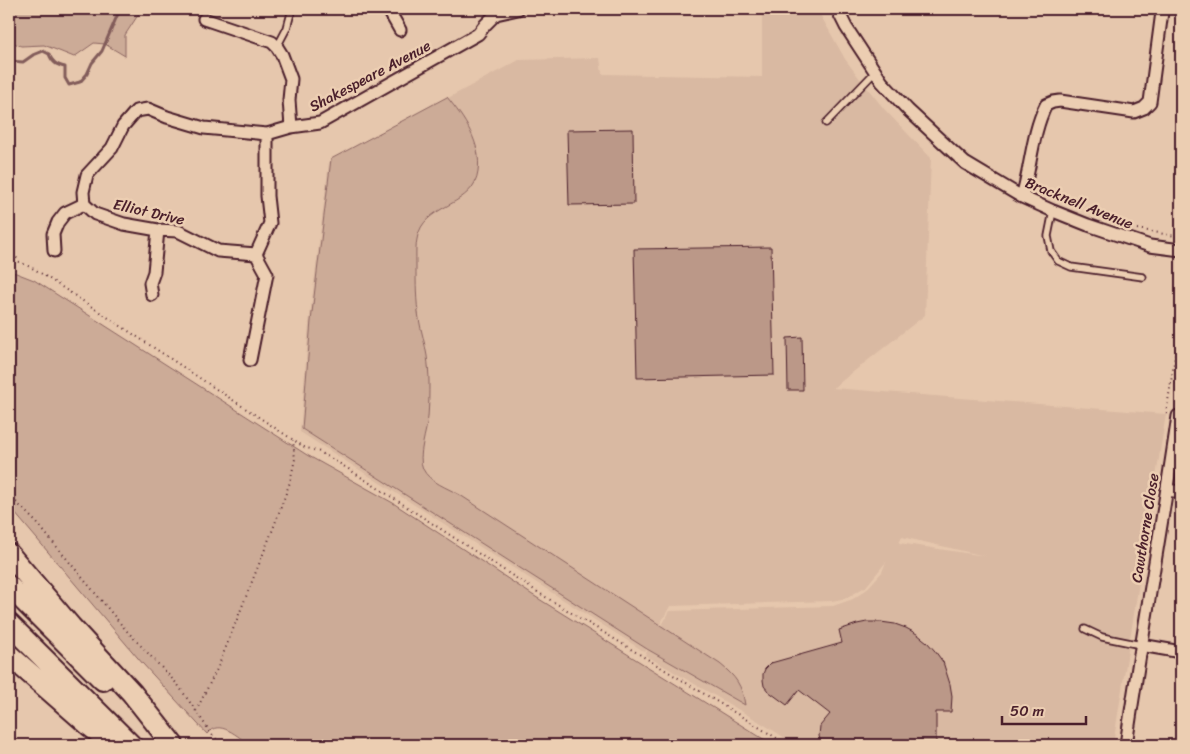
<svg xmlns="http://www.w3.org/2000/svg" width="1190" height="754" viewBox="0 0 1190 754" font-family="Sriracha,sans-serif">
  <rect width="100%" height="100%" fill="#e6c7ad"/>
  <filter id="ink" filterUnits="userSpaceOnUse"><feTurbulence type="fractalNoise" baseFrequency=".02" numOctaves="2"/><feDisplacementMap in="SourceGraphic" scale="10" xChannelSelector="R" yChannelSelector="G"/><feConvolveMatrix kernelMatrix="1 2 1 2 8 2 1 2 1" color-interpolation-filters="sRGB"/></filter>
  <g filter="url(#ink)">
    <path fill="#d9b9a2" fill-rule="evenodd" d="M762,9H817L845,59L860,79L885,110L931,158L925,315L833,388L1166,414L1113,745H794L779,734L758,721L645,655L670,611L833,606L853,599L866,590L882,572L886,562L864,589L863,588L847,598L832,601L670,606L645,652L300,432L309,323L329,162L519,60L600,58L602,74L762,77ZM902,537L985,556L899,543Z"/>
    <path fill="#ccab97" stroke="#8b6561" d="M14,9H142L125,35V56L105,44L94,43L74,57L44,45L21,46L9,41V14Z
      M298,9H363L334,14L299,10Z
      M447,97C464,118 482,143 478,172C474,205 429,204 419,232C415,242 416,255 416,266C416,283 416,301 419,319C421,331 425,343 427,356C428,364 429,374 429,382C429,393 429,405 428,417C427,431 417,456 423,469C429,482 448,488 460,495L720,664C736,677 742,685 745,705L647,649L302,429L311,321L331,159Z
      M9,272L16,273L34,280L307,455L393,503L531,594L773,745H250C238,737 219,718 207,734L143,664L9,506Z"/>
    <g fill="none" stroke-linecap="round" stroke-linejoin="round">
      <path stroke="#825c5a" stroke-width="3" d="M9,61L23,62L33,55L43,51L49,54C52,62 56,65 65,67V78L69,85L80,82L87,74L92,63L102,51L120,9"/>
    </g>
    <path fill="#bb9888" stroke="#4a1f2b" d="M633,129L634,204L569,205L567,130Z
      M771,247L774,375L637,378L634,249Z
      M802,337L803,390H788L787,338Z
      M867,622H881L895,624L906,628L917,634L927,642L935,651L943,662L950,684L952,696L951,712H936V745H822L819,736L820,726L830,714L799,690L787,705L768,691L764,686L763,680V674L765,669L771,663L842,643L839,630L857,624Z"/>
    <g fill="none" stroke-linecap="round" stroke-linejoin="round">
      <defs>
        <path id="lane" d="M277,47L287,28L292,9
          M826,123L875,72
          M1053,211L1048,236L1051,251L1058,261L1071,267L1143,277
          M1085,629L1102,637L1141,645"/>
        <path id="street" d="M388,9L400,30
          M837,9L846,27L882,82L908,110L965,163L1022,197L1053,211L1088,225L1150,246L1181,250
          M204,19L272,42L277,47L282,55L291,79L289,100L291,127
          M267,134V196L270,223L256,254L218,251L178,231L158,230L124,224L95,214L84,204L83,192L87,175L112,148L123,126L136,111L148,109L167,117L204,128L267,134L291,127L320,123L478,34L485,25L496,14L518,9
          M1022,197C1031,167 1032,133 1046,105L1053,102L1060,101L1134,112L1144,108L1150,102L1162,12L1161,9
          M54,251L53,234L58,222L65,213L84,204
          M152,295L150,283L154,272L158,230
          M250,360L267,274L256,254
          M1167,490L1181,492
          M1141,645L1181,652
          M1126,745C1142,635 1162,526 1178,416"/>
        <path id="highway" d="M9,554L71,627L132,693L173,745
          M9,586L103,680
          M9,624L131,745
          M9,655L90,726L115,745"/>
      </defs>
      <use href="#lane" stroke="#4a1f2b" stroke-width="9"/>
      <use href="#street" stroke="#4a1f2b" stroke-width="15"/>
      <use href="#highway" stroke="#4a1f2b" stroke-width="24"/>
      <path stroke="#4a1f2b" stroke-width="2" stroke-dasharray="1 4" stroke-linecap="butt" d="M9,170L11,173L14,183L9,191
        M1137,229L1181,237
        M9,251L20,261
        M9,260L20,262L36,270L304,447L320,452L347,468L539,593L788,745
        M1171,383L1181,384
        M1166,414L1181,318
        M9,495L37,523L125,629L178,685L213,736L223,745
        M196,711L218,667L273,529L290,482L295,459L293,440"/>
      <use href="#lane" stroke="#ecceb2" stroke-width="5.5"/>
      <use href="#street" stroke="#ecceb2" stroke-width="11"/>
      <use href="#highway" stroke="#ecceb2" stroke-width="20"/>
    </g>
  </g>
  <g text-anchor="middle" stroke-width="5" stroke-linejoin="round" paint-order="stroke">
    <g font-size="15" fill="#4a1f2b" stroke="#ecceb2">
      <text transform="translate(370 76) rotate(-28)" y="5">Shakespeare Avenue</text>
      <text transform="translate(1079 203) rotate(22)" y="5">Bracknell Avenue</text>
      <text transform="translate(149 212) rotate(13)" y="5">Elliot Drive</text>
      <text transform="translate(1145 528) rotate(-81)" y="5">Cawthorne Close</text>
    </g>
  </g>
  <rect width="1190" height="754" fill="none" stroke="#ecceb2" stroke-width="30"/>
  <rect x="15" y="15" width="1160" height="724" fill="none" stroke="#4a1f2b" stroke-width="2" filter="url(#ink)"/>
  <path d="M1002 716v8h84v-8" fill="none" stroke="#4a1f2b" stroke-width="2.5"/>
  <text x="1010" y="716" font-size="15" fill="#4a1f2b" stroke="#ecceb2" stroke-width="4" paint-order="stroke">50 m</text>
</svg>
